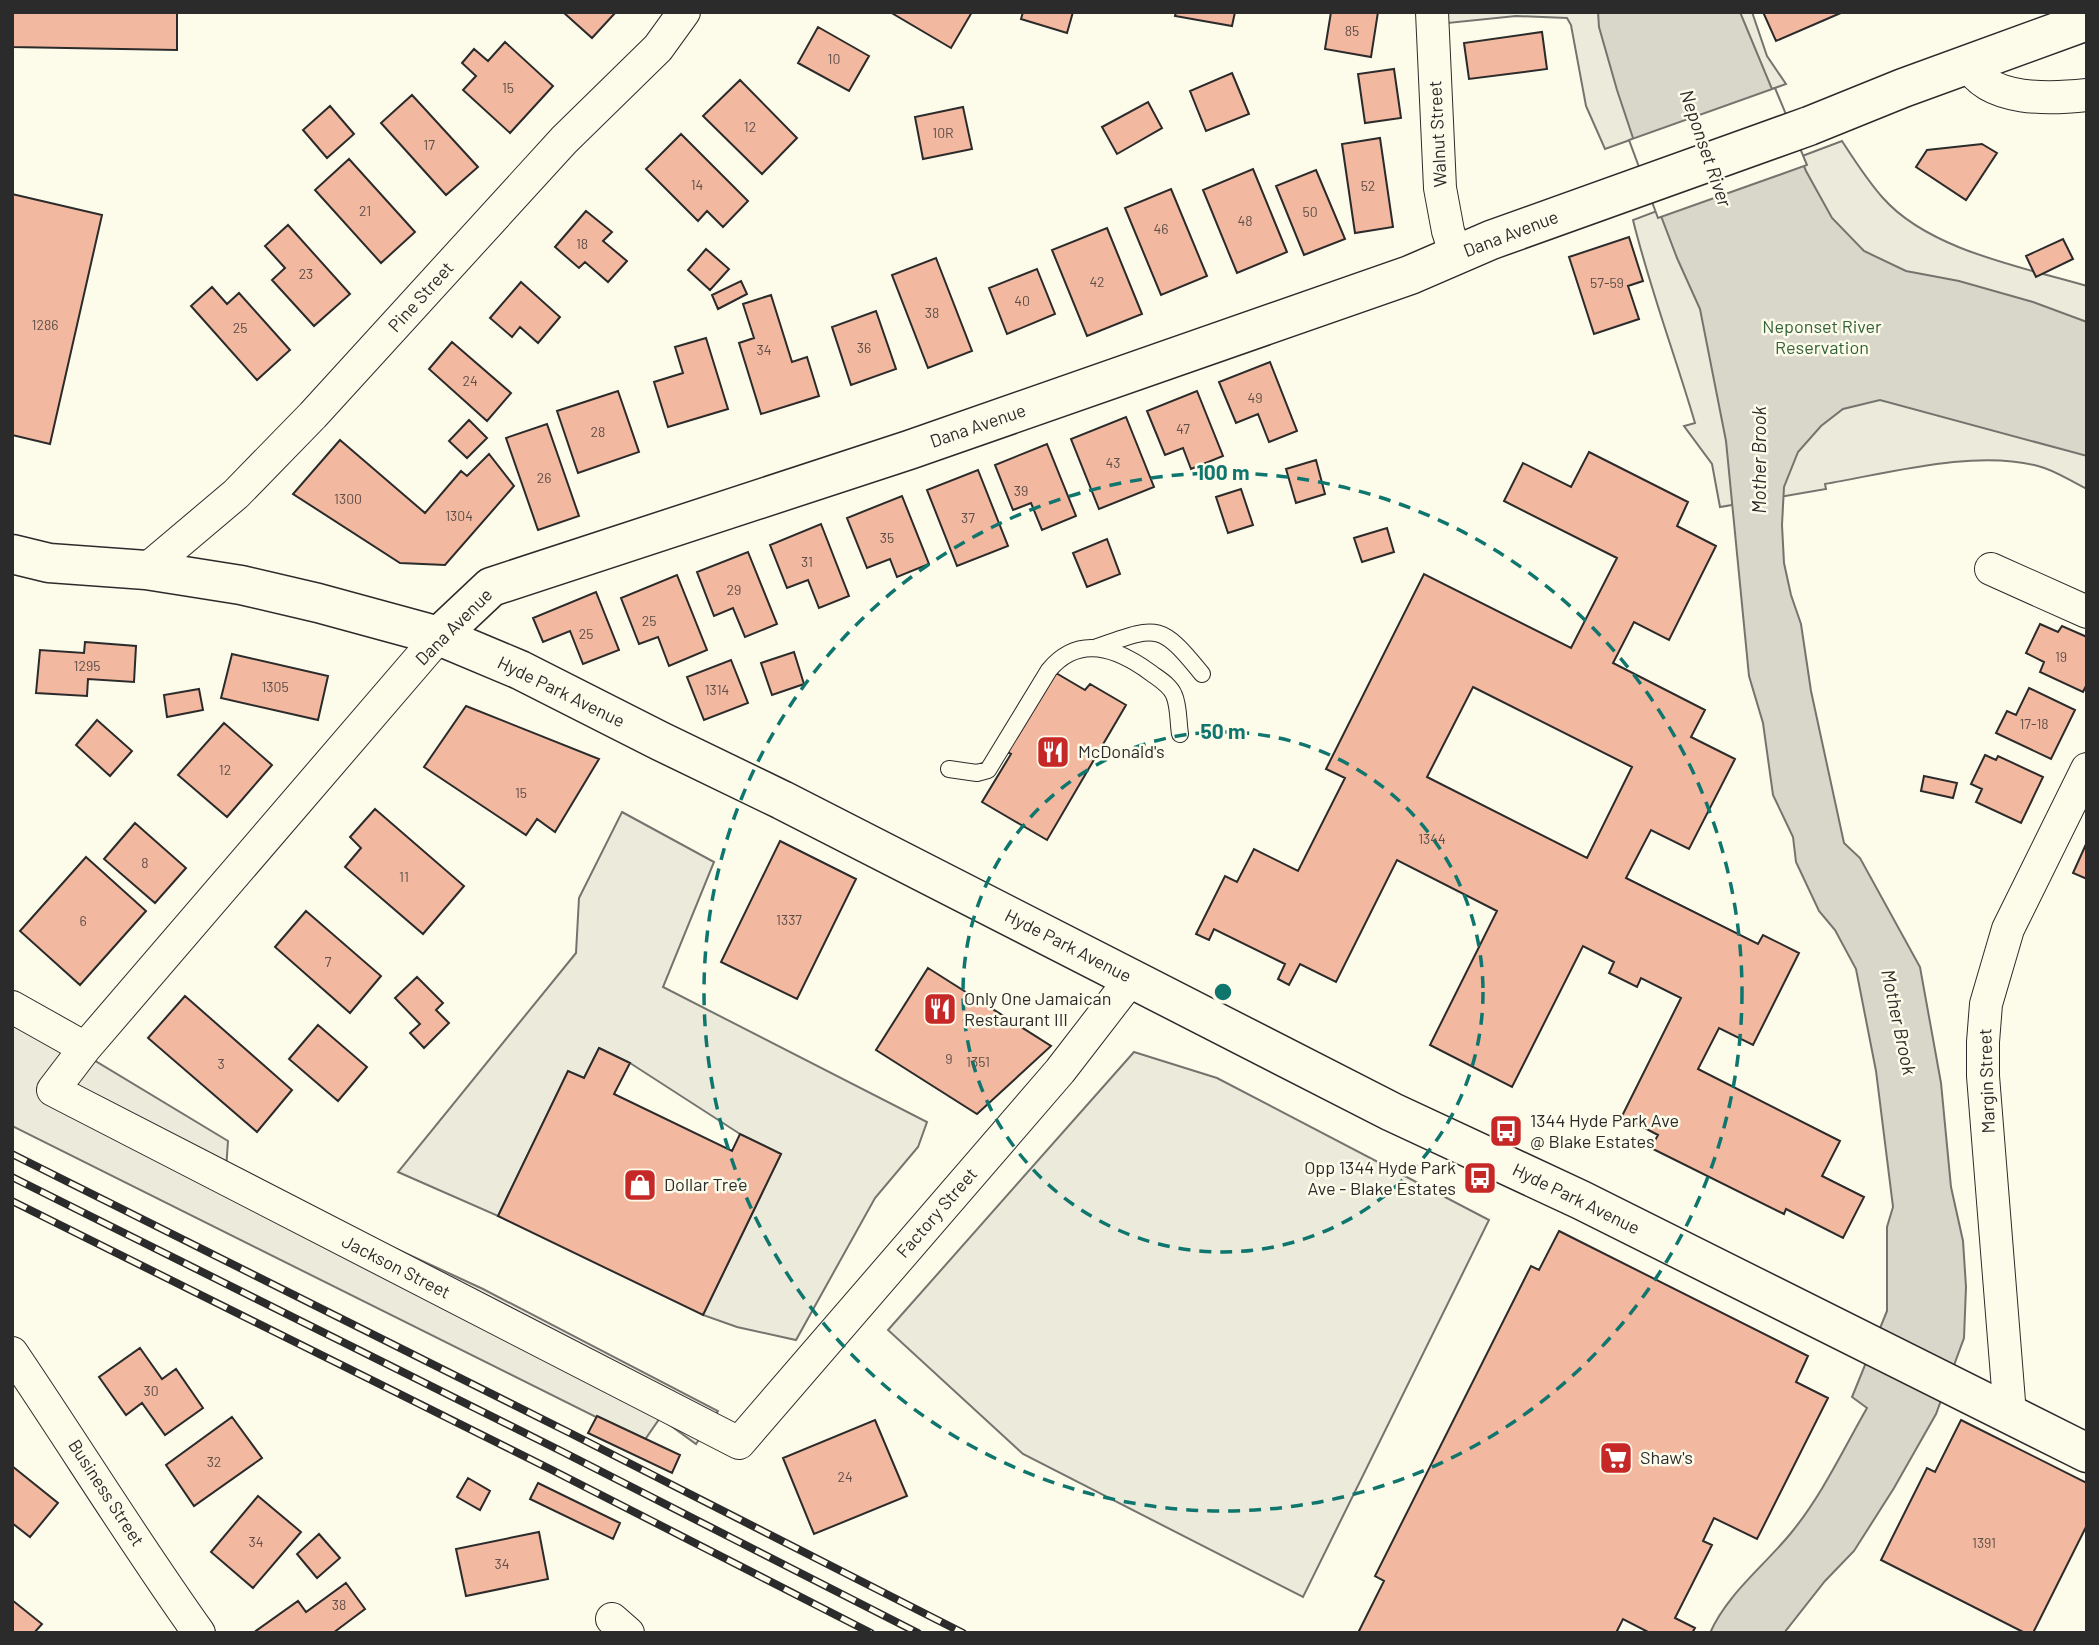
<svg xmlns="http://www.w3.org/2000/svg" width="2099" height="1645" viewBox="0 0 2099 1645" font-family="Barlow,sans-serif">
  <rect width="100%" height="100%" fill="#fdfbea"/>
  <path fill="#ecebdb" stroke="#74746e" stroke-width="2" d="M1447,12H1752L1767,56L1786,84L1605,149L1586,106L1571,25L1567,18L1516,16L1448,23Z
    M1842,141C1855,161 1867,180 1883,198C1929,250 2022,267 2087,286V489C2072,482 2055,470 2038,466C1975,449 1889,473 1825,484L1826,489L1720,507L1712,464L1684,426L1695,423C1675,355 1650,289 1633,220Z"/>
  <path fill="#eceadb" stroke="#74746e" stroke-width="2" d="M622,812L714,862L663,987L927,1122L918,1147L875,1198L796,1340L737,1327L703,1315L781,1154L740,1134L630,1063L599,1048L584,1078L568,1071L498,1216L398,1172L576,953L579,898Z
    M12,1017L72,1047L228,1141L226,1170L483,1289L718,1411L696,1444L660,1418L644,1441L12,1126Z
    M1134,1052L1217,1078L1489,1220L1303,1597L1023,1454L888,1330Z"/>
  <path fill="#d8d7c9" stroke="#74746e" stroke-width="2" d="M1598,12H1740L1806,171L1832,218L1864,251L1906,271L1959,281L2033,302L2087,322V456L1880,400L1843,409L1821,426L1798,452L1784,487L1782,525L1784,563L1791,595L1801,624L1811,691L1844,843L1860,858L1920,967L1941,1083L1951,1187L1963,1241L1966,1287L1964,1338L1936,1414L1894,1488L1854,1551L1825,1581L1784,1633H1710C1727,1594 1765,1565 1791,1533C1822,1495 1843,1450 1867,1408L1852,1397L1887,1311V1227L1893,1207L1876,1071L1856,969L1835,930L1819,911L1796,862L1793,837L1773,795L1763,723L1749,676L1726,441L1700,309L1677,258L1645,174L1617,90L1599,27Z"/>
  <path fill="#fdfbea" stroke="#74746e" stroke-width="2" d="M1775,88L1807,165L1658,218L1629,140Z"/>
  <path fill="#f2b8a0" stroke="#2b2b2b" stroke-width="2" fill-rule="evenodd" d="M12,12H177V50L12,47Z
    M563,12H616L592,38Z
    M890,12H972L951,48Z
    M1023,12H1073L1067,33L1021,19Z
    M1176,12H1235L1232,26L1175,16Z
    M1331,12H1378L1371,57L1325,49Z
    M1763,12H1843L1776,41Z
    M818,27L869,56L849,91L798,63Z
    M1542,32L1547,69L1469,79L1464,43Z
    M505,42L553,86L510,133L463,90L476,76L462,63L474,49L488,61Z
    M1394,69L1401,118L1365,123L1358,74Z
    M1232,73L1249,114L1206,131L1190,91Z
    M740,80L797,138L762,174L703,116Z
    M412,95L478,167L446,195L381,123Z
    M1148,102L1162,128L1117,154L1102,127Z
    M330,106L354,134L327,158L303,130Z
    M963,107L972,149L923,159L915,117Z
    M681,134L748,201L723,227L707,211L698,221L646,169Z
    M1380,138L1393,227L1355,233L1342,144Z
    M1982,144L1997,153L1966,200L1916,167L1927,150Z
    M349,159L415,232L381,263L315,190Z
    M1253,169L1287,252L1237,273L1203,190Z
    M1316,170L1345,239L1304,255L1276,186Z
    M1171,189L1207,276L1161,295L1125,208Z
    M12,194L102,215L50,444L12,435Z
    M586,211L612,232L603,241L627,261L608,282L585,262L579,268L555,247Z
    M288,225L350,294L314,326L272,280L285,268L265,246Z
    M1107,228L1142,314L1087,336L1052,250Z
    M1629,237L1643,281L1628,286L1639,319L1594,334L1569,257Z
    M2063,239L2073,259L2036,277L2026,256Z
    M706,249L729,269L710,290L688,270Z
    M936,258L972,351L928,368L892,275Z
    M1037,269L1055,314L1007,334L989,288Z
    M741,281L747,294L718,309L712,295Z
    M521,282L560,317L538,343L520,327L512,337L490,318Z
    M212,287L227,304L239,293L290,350L257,380L191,306Z
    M771,295L792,362L807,357L819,396L761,414L739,343L754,338L743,304Z
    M876,311L896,369L851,385L832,327Z
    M706,338L728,409L668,427L654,382L683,373L675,347Z
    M452,342L511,393L487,421L429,369Z
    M1270,362L1297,431L1269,442L1258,414L1236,423L1219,382Z
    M618,391L639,452L578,473L557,411Z
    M1197,391L1223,456L1191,469L1183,448L1165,455L1147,411Z
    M1126,417L1154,487L1099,509L1071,439Z
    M469,420L487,438L467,458L449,441Z
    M547,424L579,516L538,530L506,438Z
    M340,440L425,513L461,471L467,476L489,454L514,486L445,565L400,563L293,494Z
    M1047,444L1076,516L1042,530L1031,503L1013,510L995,465Z
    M1589,452L1688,502L1677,526L1716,546L1669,640L1634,622L1613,663L1705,710L1691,737L1735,759L1689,849L1651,830L1626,878L1758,944L1763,935L1799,953L1753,1045L1719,1028L1698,1069L1840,1141L1822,1176L1864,1197L1843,1238L1786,1209L1784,1214L1651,1148L1658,1135L1622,1116L1681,998L1641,978L1637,987L1609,973L1614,962L1583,946L1512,1087L1430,1045L1497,911L1397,860L1336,982L1300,964L1289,985L1278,979L1285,964L1214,929L1209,940L1196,934L1225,876L1237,882L1254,849L1298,871L1345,778L1326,769L1424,574L1571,648L1617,558L1504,501L1523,463L1571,487ZM1473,687L1632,767L1587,858L1427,777Z
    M1316,460L1325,494L1296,503L1286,469Z
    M978,470L1008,546L957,566L927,490Z
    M1241,489L1253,525L1228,533L1216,497Z
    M902,496L929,564L897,577L890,559L867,568L847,518Z
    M821,524L849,596L819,608L808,580L787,588L770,545Z
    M1387,528L1394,552L1362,562L1354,538Z
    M1107,539L1120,574L1087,587L1073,553Z
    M748,552L777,624L745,637L733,608L714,616L697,572Z
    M677,575L707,650L669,666L658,637L639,644L621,598Z
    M596,592L619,650L583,664L570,631L543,642L533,618Z
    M2040,624L2058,632L2062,626L2087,637V684L2083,692L2040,672L2044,662L2026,653Z
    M85,642L136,646L134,682L88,679L87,696L36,693L40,650L84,653Z
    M794,652L804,684L772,695L761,663Z
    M232,654L328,676L318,720L221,698Z
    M731,660L748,703L704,720L687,677Z
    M1056,673L1085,690L1090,684L1126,705L1047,840L982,802L1011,754L1005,751Z
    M2029,688L2075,710L2051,759L1996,733L2007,711L2016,715Z
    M199,689L203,710L167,717L164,695Z
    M466,706L599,759L555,832L537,819L526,835L424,767Z
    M97,720L132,751L110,776L76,745Z
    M224,723L272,765L227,817L178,775Z
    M1985,755L1996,760L1998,756L2043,777L2021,823L1976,802L1982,789L1971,784Z
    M1924,776L1957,783L1953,798L1921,791Z
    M375,809L464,886L423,934L345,867L361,848L350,837Z
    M135,823L186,868L155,903L104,859Z
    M780,841L856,879L797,999L721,962Z
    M2087,842V879L2073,873Z
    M86,857L146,911L80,985L20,931Z
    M306,911L381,976L350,1013L275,947Z
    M928,968L1051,1046L977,1114L876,1050Z
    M417,977L443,1003L436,1010L449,1023L424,1048L410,1033L420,1024L395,998Z
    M185,996L292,1090L257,1132L148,1038Z
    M318,1025L367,1067L338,1101L289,1059Z
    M599,1048L630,1063L614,1094L732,1151L740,1134L781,1154L703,1315L498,1216L568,1071L584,1078Z
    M1559,1231L1808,1356L1796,1382L1828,1398L1757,1539L1714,1518L1703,1541L1712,1545L1675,1618L1695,1628L1692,1633H1650L1623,1619L1616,1633H1358L1384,1581L1375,1576L1531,1266L1539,1270Z
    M140,1348L162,1379L176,1369L203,1408L165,1435L142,1403L126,1415L99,1377Z
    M597,1416L680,1455L672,1473L588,1433Z
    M232,1417L262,1458L194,1506L166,1465Z
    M875,1420L907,1496L814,1534L783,1458Z
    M1961,1420L2087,1483V1525L2033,1633H2025L1881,1560L1927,1468L1935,1472Z
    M12,1466L58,1503L30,1537L12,1523Z
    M468,1478L490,1491L480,1510L457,1497Z
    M538,1483L620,1523L613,1539L530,1499Z
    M258,1496L301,1532L253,1588L211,1552Z
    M539,1532L548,1579L466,1596L456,1549Z
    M319,1534L340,1558L317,1578L297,1554Z
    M346,1583L365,1609L333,1633H253L298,1601L306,1612Z
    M12,1600L42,1624L34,1633H12Z"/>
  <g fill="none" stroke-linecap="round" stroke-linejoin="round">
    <defs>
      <path id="lane" d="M1097,647C1157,626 1160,622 1202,674
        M949,769L977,773L988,770L1049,670C1079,634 1117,648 1151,673C1159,679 1170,685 1174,695C1179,706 1178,722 1180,734"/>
      <path id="street" d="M1432,12L1440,188L1448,231L1456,255
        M1969,65C1989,102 2050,99 2087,95
        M1991,569L2087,612
        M146,570L236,494L313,415L564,140L658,48L684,12
        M439,636L85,1048L53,1090L739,1443L1060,1071L1131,979
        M12,1007L85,1048
        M12,1353C75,1446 134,1542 199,1633
        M2010,1414L1983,1076V1042L1986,1004L2008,929L2087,769
        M612,1619L628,1633"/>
      <path id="secondary" d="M439,636L491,587L909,450L1410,275L1491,240L1809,126L1903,88L2087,21"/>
      <path id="primary" d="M12,554L49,563L146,570L241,585L318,603L439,636L520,670L660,741L782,800L1392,1112L1581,1200L2087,1453"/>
    </defs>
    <use href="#lane" stroke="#2b2b2b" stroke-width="18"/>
    <use href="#street" stroke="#2b2b2b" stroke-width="34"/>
    <use href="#secondary" stroke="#2b2b2b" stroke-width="41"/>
    <use href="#primary" stroke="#2b2b2b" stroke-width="41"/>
    <use href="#lane" stroke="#fdfbea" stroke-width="16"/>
    <use href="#street" stroke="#fdfbea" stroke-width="32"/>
    <use href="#secondary" stroke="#fdfbea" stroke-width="38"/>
    <use href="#primary" stroke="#fdfbea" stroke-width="38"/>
    <defs>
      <path id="rail" d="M12,1154L572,1434L963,1633
        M12,1177L563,1452L918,1633
        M12,1201L554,1471L871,1633"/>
    </defs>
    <use href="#rail" stroke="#2b2b2b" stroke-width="8"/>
    <use href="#rail" stroke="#fdfbea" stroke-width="5" stroke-dasharray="16" stroke-linecap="butt"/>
  </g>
  <g fill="none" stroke="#0f766e" stroke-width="3.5" stroke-dasharray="12 9">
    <circle cx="1223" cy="992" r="260"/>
    <circle cx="1223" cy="992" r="519"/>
  </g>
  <defs>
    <symbol id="restaurant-square" viewBox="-11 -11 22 22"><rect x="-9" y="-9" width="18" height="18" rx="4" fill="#c62828" stroke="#fdfbea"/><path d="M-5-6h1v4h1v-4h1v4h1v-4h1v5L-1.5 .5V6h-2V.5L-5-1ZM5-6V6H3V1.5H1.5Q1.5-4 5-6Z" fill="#fff"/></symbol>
    <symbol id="bus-square" viewBox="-11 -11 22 22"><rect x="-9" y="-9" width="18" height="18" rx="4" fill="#c62828" stroke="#fdfbea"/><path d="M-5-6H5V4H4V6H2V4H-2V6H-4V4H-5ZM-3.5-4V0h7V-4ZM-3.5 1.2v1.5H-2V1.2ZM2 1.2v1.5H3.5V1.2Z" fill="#fff"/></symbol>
    <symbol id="shop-square" viewBox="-11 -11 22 22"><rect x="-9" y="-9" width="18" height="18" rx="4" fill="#c62828" stroke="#fdfbea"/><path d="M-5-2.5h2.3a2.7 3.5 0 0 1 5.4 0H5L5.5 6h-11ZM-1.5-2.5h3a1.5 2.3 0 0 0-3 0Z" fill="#fff"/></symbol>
    <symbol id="supermarket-square" viewBox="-11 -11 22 22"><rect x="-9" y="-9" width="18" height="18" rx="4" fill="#c62828" stroke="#fdfbea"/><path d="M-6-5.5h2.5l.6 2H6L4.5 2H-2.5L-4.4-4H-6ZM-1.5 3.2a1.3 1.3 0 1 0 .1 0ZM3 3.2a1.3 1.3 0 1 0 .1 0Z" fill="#fff"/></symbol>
  </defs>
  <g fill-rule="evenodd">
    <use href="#restaurant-square" x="1034" y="733" width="38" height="38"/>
    <use href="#restaurant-square" x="921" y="990" width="38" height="38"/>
    <use href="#bus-square" x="1487" y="1112" width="38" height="38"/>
    <use href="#bus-square" x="1461" y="1159" width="38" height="38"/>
    <use href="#shop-square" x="621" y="1166" width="38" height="38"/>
    <use href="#supermarket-square" x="1597" y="1439" width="38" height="38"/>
  </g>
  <g text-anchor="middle" stroke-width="5" stroke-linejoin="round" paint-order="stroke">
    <g font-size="14" fill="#5d4e48">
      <text x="1352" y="36">85</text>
      <text x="834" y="64">10</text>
      <text x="508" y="93">15</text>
      <text x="750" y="132">12</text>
      <text x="943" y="138">10R</text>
      <text x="429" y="150">17</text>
      <text x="697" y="190">14</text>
      <text x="1368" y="191">52</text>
      <text x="365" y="216">21</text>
      <text x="1310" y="217">50</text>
      <text x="1245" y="226">48</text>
      <text x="1161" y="234">46</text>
      <text x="582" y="249">18</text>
      <text x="306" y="279">23</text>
      <text x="1097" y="287">42</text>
      <text x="1607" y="288">57-59</text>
      <text x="1022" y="306">40</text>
      <text x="932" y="318">38</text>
      <text x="45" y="330">1286</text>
      <text x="240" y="333">25</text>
      <text x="864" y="353">36</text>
      <text x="764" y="355">34</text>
      <text x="470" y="386">24</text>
      <text x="1255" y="403">49</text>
      <text x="1183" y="434">47</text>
      <text x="598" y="437">28</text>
      <text x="1113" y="468">43</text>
      <text x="544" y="483">26</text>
      <text x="1021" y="496">39</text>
      <text x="348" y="504">1300</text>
      <text x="459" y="521">1304</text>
      <text x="968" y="523">37</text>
      <text x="887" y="543">35</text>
      <text x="807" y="567">31</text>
      <text x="734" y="595">29</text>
      <text x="649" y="626">25</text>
      <text x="586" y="639">25</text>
      <text x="2061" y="662">19</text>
      <text x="87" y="671">1295</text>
      <text x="275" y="692">1305</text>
      <text x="717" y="695">1314</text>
      <text x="2034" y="729">17-18</text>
      <text x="225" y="775">12</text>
      <text x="521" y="798">15</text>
      <text x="1432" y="844">1344</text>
      <text x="145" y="868">8</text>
      <text x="404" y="882">11</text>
      <text x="789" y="925">1337</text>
      <text x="83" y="926">6</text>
      <text x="328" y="967">7</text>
      <text x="949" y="1064">9</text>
      <text x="978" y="1067">1351</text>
      <text x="221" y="1069">3</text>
      <text x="151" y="1396">30</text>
      <text x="214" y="1467">32</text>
      <text x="845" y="1482">24</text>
      <text x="256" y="1547">34</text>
      <text x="1984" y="1548">1391</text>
      <text x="502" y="1569">34</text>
      <text x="339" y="1610">38</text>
    </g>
    <g font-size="18" fill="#2b2b2b" stroke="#fdfbea">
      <text transform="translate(1438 134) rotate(-93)" y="6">Walnut Street</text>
      <text transform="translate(1511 234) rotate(-21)" y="6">Dana Avenue</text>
      <text transform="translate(421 297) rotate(-48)" y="6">Pine Street</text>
      <text transform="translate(978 426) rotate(-19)" y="6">Dana Avenue</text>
      <text transform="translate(454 627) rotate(-45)" y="6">Dana Avenue</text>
      <text transform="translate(561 692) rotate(26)" y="6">Hyde Park Avenue</text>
      <text transform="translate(1068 946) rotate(27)" y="6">Hyde Park Avenue</text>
      <text transform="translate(1987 1081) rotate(-92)" y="6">Margin Street</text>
      <text transform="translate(1576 1199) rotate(26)" y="6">Hyde Park Avenue</text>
      <text transform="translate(937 1213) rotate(-49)" y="6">Factory Street</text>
      <text transform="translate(396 1267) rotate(27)" y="6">Jackson Street</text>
      <text transform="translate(106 1493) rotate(57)" y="6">Business Street</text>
    </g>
    <g font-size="18" fill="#34623c" stroke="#fdfbea">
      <text x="1822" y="333">Neponset River<tspan x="1822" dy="21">Reservation</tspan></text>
    </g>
    <g font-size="18" fill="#2b2b2b" stroke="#fdfbea" text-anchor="start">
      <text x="1078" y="758">McDonald's</text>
      <text x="964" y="1005">Only One Jamaican<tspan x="964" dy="21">Restaurant III</tspan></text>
      <text x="1530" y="1127">1344 Hyde Park Ave<tspan x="1530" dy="21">@ Blake Estates</tspan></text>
      <text x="1456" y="1174" text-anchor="end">Opp 1344 Hyde Park<tspan x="1456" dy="21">Ave - Blake Estates</tspan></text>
      <text x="664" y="1191">Dollar Tree</text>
      <text x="1640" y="1464">Shaw's</text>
    </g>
    <g font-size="19" font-style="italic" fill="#2b2b2b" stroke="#fdfbea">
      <text transform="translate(1706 148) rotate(71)" y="7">Neponset River</text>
      <text transform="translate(1759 460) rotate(-90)" y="7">Mother Brook</text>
      <text transform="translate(1899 1022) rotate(78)" y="7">Mother Brook</text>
    </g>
  </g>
  <circle cx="1223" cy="992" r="10" fill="#0f766e" stroke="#fdfbea" stroke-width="3.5"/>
  <g font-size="21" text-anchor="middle" font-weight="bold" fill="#0f766e" stroke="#fdfbea" stroke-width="5" stroke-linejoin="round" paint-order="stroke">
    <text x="1223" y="480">100 m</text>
    <text x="1223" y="739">50 m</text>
  </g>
  <rect width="2099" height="1645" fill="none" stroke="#2b2b2b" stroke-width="28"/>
</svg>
